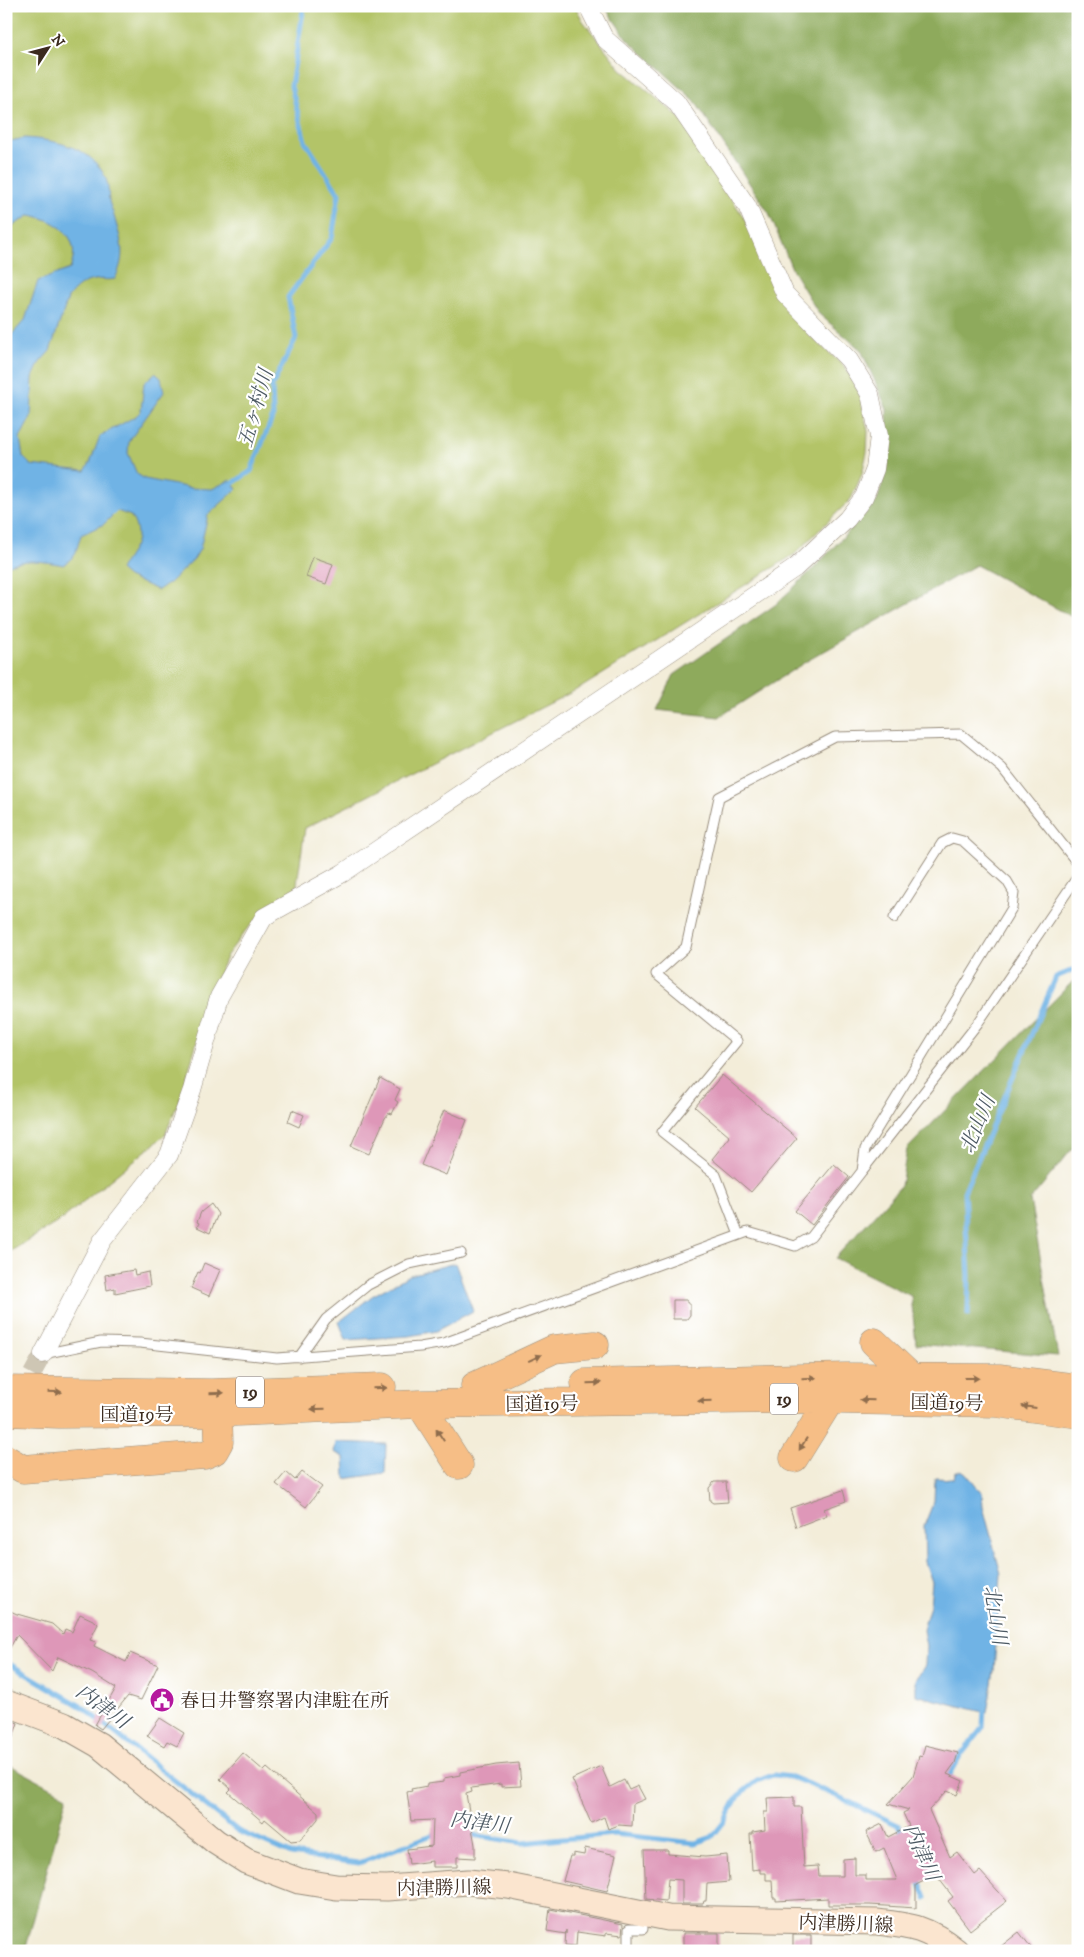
<svg xmlns="http://www.w3.org/2000/svg" width="1084" height="1957" viewBox="0 0 1084 1957" font-family="'IM FELL DW Pica','Noto Serif JP',serif">
  <rect width="100%" height="100%" fill="#fff"/>
  <filter id="ink" filterUnits="userSpaceOnUse"><feTurbulence type="fractalNoise" baseFrequency=".02" numOctaves="2"/><feDisplacementMap in="SourceGraphic" scale="10" xChannelSelector="R" yChannelSelector="G"/><feConvolveMatrix kernelMatrix="1 2 1 2 8 2 1 2 1" color-interpolation-filters="sRGB"/></filter>
  <filter id="wash" filterUnits="userSpaceOnUse"><feTurbulence type="fractalNoise" baseFrequency=".0096" numOctaves="4" result="noise"/><feDisplacementMap in="SourceGraphic" scale="20" xChannelSelector="R" yChannelSelector="G"/><feGaussianBlur stdDeviation="1.12" result="paint"/><feColorMatrix in="noise" values="0 0 0 0 0 0 0 0 0 0 0 0 0 0 0 0 0 1.4 0 .05"/><feComposite in="paint" operator="in"/></filter>
  <g filter="url(#wash)">
    <rect width="100%" height="100%" fill="#f3edd9"/>
    <path fill="#b3c467" stroke="#777742" d="M6,6H575L583,21L621,69L679,117L746,221L783,302L808,334L845,367L859,392L868,431L867,452L862,474L851,499L795,554L582,687L305,828L296,891L267,910L246,930L227,955L212,989L182,1093L165,1135L61,1220L6,1254Z"/>
    <path fill="#8eaa5c" stroke="#646a3d" d="M604,6H1078V620L976,565L807,661L719,717L657,710L674,675L775,605L814,568L877,501L888,465L887,409L861,350L819,314L793,271L769,213L694,100L627,39Z
      M1078,976V1142L1030,1200L1058,1356L916,1344L911,1296L835,1258L901,1186L907,1149Z
      M6,1763L67,1796L25,1951H6Z"/>
    <path fill="#6fb3e5" stroke="#556e82" d="M25,138C56,140 93,147 106,179C109,186 108,194 109,201C110,206 113,211 114,216C121,241 127,254 115,279C107,281 102,278 95,280C84,281 74,289 68,298L50,351L40,362L33,377L31,417L20,438L23,457L31,465L85,471L90,463L100,436L136,416L141,411L144,383L155,373L161,378L164,392L129,441L128,453L137,474L145,479L191,488L212,489L230,480L237,489L208,515L200,549L194,559L169,583L158,590L128,577L120,570C132,548 145,541 131,516L117,511L104,524L81,535L75,555L64,565C46,562 23,557 6,567V341L25,320L38,281L70,269C83,238 58,220 30,215L13,226L6,238V142Z
      M455,1263L473,1311L436,1331L410,1336L346,1340L339,1322L372,1296L410,1275Z
      M336,1442L386,1444L385,1473L345,1479L344,1457L334,1452Z
      M961,1470C970,1474 973,1486 982,1492L983,1507L1001,1574L994,1671L987,1713L916,1695V1680L925,1665L926,1646L923,1630L930,1605L932,1582L925,1562L924,1526L934,1501L935,1478L954,1479L955,1473Z"/>
    <g fill="none" stroke-linecap="round" stroke-linejoin="round">
      <path stroke="#6fb3e5" stroke-width="5" d="M229,486L251,471L273,416L272,386L296,338L288,297L332,238L339,194L305,141L291,86L304,6
        M968,1314L969,1276L964,1192L1056,977L1078,968
        M6,1662L84,1708L238,1831L291,1854L359,1863L437,1833
        M947,1780L961,1755L983,1727L984,1708
        M467,1834L522,1843L614,1834L695,1843L712,1837L724,1822L738,1796L757,1781L773,1775L791,1777L826,1791L898,1825L903,1837
        M918,1878L926,1898"/>
    </g>
    <g id="blocks">
      <path fill="#de97b8" d="M313,557L333,564L326,584L306,577Z
        M722,1075L797,1138L751,1192L712,1159L730,1137L695,1107Z
        M380,1078L400,1089L395,1100L398,1102L392,1114L389,1113L385,1118L369,1154L351,1146Z
        M292,1110L304,1115L299,1127L288,1122Z
        M444,1110L467,1120L446,1175L421,1165Z
        M834,1164L849,1177L812,1225L795,1211Z
        M211,1204L218,1214L210,1233L197,1227L199,1223L197,1222L201,1212Z
        M204,1263L220,1270L209,1296L191,1288L198,1272L200,1273Z
        M134,1270L135,1275L148,1272L150,1286L115,1293V1288L107,1290L105,1275Z
        M673,1300H687V1303H690V1315L687,1319H673Z
        M286,1472L295,1480L302,1472L322,1487L306,1507L276,1484Z
        M714,1482H726L728,1502L713,1503L710,1501L709,1488Z
        M843,1490L846,1501L824,1509L827,1515L796,1527L790,1508Z
        M6,1609L17,1614L52,1624L63,1634L65,1629L72,1632L80,1614L95,1621L98,1624L90,1640L96,1642L94,1646L126,1662L130,1653L158,1665L141,1700L128,1696L101,1729L95,1725L116,1688L92,1673L58,1657L52,1671L17,1635L6,1655Z
        M6,1718L18,1723L8,1751L6,1750Z
        M160,1718L184,1733L177,1746L167,1741L164,1746L147,1736Z
        M925,1745L958,1753L955,1763L947,1774L963,1781L957,1795L947,1791L929,1810L950,1857L957,1852L975,1875L980,1871L1007,1901L970,1930L948,1901L953,1897L936,1875L916,1885V1908L870,1905H828V1898L776,1901V1898H773L772,1880H766V1873H760V1869L752,1870L750,1834H753V1832L765,1830L764,1812H768L767,1798L794,1797V1807H801L804,1867L818,1866L819,1876H843V1859L855,1858V1875H866V1880H897L884,1848L876,1852L866,1832L882,1824L888,1837L909,1826L903,1813L909,1810L888,1804L913,1776L919,1756L922,1757Z
        M243,1753L264,1771L267,1768L318,1812V1819L300,1840L291,1841L265,1819L263,1822L228,1792L231,1789L220,1779Z
        M519,1763L521,1786L501,1787V1784L471,1788L472,1792L466,1794L475,1845V1858L457,1857V1867H432V1861L409,1864L407,1849L432,1846L433,1820L411,1821L407,1792L412,1791L411,1789L427,1786V1784L444,1782V1778L460,1775V1772L496,1765Z
        M601,1766L610,1787L624,1780L629,1790L638,1786L645,1799L633,1804L632,1826L619,1825L608,1829L604,1817L591,1823L572,1779Z
        M585,1848L616,1855L607,1891L563,1881L570,1856H573V1853L584,1855Z
        M644,1850H668V1854L705,1857L727,1855L729,1882L707,1884L706,1901H704L703,1904H682V1880L668,1879L666,1901L646,1899Z
        M550,1909L623,1924L622,1935L606,1933V1936L577,1932L576,1946L565,1945L566,1930V1934L547,1931Z
        M1019,1932L1034,1951H995Z
        M683,1933H719V1951H683Z
        M793,1935H811V1951H793Z"/>
    </g>
  </g>
  <g filter="url(#ink)">
    <use href="#blocks" fill-opacity="0" stroke="#978c7c" stroke-width="1"/>
    <g fill="none" stroke-linecap="round" stroke-linejoin="round">
      <path stroke="#cec6b4" stroke-width="18" stroke-dasharray="18 9" stroke-linecap="butt" d="M19,1398L43,1354"/>
      <defs>
        <path id="service" d="M862,1171L978,1023L1078,876
          M739,1235L716,1175L662,1132L737,1041L656,974L686,947L719,797L835,737L961,734L1002,768L1078,864
          M43,1354L101,1342L140,1343L277,1358L420,1347L444,1343L748,1232L795,1246L811,1237L862,1171L865,1149L1012,908L1014,893L1007,881L963,841L952,838L942,843L894,918
          M299,1357L326,1319L368,1285L409,1264L461,1253
          M629,1951V1929H643L642,1915"/>
        <path id="minor" d="M43,1354L102,1241L169,1155L192,1090L219,997L264,917L343,873L795,568L847,519L864,497L875,469L879,436L870,394L849,360L785,294L747,206L676,102L604,38L588,6"/>
        <path id="secondary" d="M6,1703L64,1725L99,1745L216,1842L246,1861L299,1881L336,1887L387,1888L468,1882L508,1886L668,1918L877,1922C912,1926 928,1928 956,1951"/>
        <path id="trunk" d="M874,1342L911,1377
          M585,1383L847,1377L999,1378L1078,1388
          M475,1386L554,1349L595,1345
          M6,1390L211,1393L382,1387
          M420,1404L459,1465
          M6,1412L59,1414L213,1413L420,1404L790,1399L996,1403L1078,1414
          M794,1458L830,1400
          M6,1459L23,1469L204,1455L214,1451L219,1442L218,1413"/>
      </defs>
      <use href="#service" stroke="#978c7c" stroke-width="11"/>
      <use href="#minor" stroke="#978c7c" stroke-width="19"/>
      <use href="#secondary" stroke="#978c7c" stroke-width="27"/>
      <use href="#trunk" stroke="#978c7c" stroke-width="29"/>
      <use href="#service" stroke="#fff" stroke-width="9"/>
      <use href="#minor" stroke="#fff" stroke-width="18"/>
      <use href="#secondary" stroke="#fbe5cf" stroke-width="25"/>
      <use href="#trunk" stroke="#f6be86" stroke-width="28"/>
    </g>
    <defs><path id="oneway-solid" d="M-6-.8H1V-3.2L6.5 0L1 3.2V.8H-6Z" transform="scale(1.25)"/></defs>
    <g fill="#8f6d4d">
      <use href="#oneway-solid" transform="translate(535 1358) rotate(-25)"/>
      <use href="#oneway-solid" transform="translate(809 1378) rotate(-1)"/>
      <use href="#oneway-solid" transform="translate(972 1378)"/>
      <use href="#oneway-solid" transform="translate(594 1383) rotate(-1)"/>
      <use href="#oneway-solid" transform="translate(380 1388) rotate(-1)"/>
      <use href="#oneway-solid" transform="translate(55 1392) rotate(2)"/>
      <use href="#oneway-solid" transform="translate(217 1393) rotate(-2)"/>
      <use href="#oneway-solid" transform="translate(867 1400) rotate(-179)"/>
      <use href="#oneway-solid" transform="translate(705 1401) rotate(179)"/>
      <use href="#oneway-solid" transform="translate(1029 1407) rotate(-172)"/>
      <use href="#oneway-solid" transform="translate(318 1409) rotate(178)"/>
      <use href="#oneway-solid" transform="translate(440 1435) rotate(-123)"/>
      <use href="#oneway-solid" transform="translate(803 1444) rotate(122)"/>
    </g>
  </g>
  <defs>
    <symbol id="civic-disc" viewBox="-11 -11 22 22"><circle r="9.5" fill="#b5179e" stroke="#fff"/><path d="M-.6-6.5H3V-4.5H.6V-3L4-1V1h2V6H-6V1h2V-1L-.6-3ZM-1.2 2.5V6h2.4V2.5Z" fill="#fff"/></symbol>
  </defs>
  <g fill-rule="evenodd">
    <use href="#civic-disc" x="148" y="1686" width="28" height="28"/>
  </g>
  <g text-anchor="middle" stroke-width="4.5" stroke-linejoin="round" paint-order="stroke">
    <g fill="#fff" stroke="#766a62" stroke-width="1">
      <rect x="236" y="1376.5" width="28" height="31" rx="4"/>
      <rect x="770" y="1383.5" width="28" height="31" rx="4"/>
    </g>
    <g font-size="18" font-weight="bold" fill="#3b2a1e">
      <text x="250" y="1398">19</text>
      <text x="784" y="1405">19</text>
    </g>
    <g font-size="19" fill="#3b2a1e" stroke="#fff">
      <text transform="translate(947 1402) rotate(1)" y="7">国道19号</text>
      <text transform="translate(542 1403) rotate(-1)" y="7">国道19号</text>
      <text x="137" y="1421">国道19号</text>
      <text transform="translate(444 1887) rotate(-1)" y="7">内津勝川線</text>
      <text transform="translate(846 1923) rotate(2)" y="7">内津勝川線</text>
    </g>
    <g font-size="19" fill="#3b2a1e" stroke="#fff" text-anchor="start">
      <text x="180" y="1707">春日井警察署内津駐在所</text>
    </g>
    <g font-size="20" font-style="italic" fill="#4d5a64" stroke="#fff">
      <text transform="translate(255 408) rotate(-74)" y="7">五ヶ村川</text>
      <text transform="translate(977 1124) rotate(-67)" y="7">北山川</text>
      <text transform="translate(996 1615) rotate(81)" y="7">北山川</text>
      <text transform="translate(103 1706) rotate(36)" y="7">内津川</text>
      <text transform="translate(480 1822) rotate(7)" y="7">内津川</text>
      <text transform="translate(922 1852) rotate(66)" y="7">内津川</text>
    </g>
  </g>
  <rect width="1084" height="1957" fill="none" stroke="#fff" stroke-width="25"/>
  <g transform="translate(48 48) rotate(54)" stroke="#ffffff" stroke-width="4" paint-order="stroke">
  <path d="M0-4L9 19L0 12L-9 19Z" fill="#3b2a1e"/>
  <text y="-8" font-size="14" font-weight="bold" text-anchor="middle" fill="#3b2a1e">N</text>
  </g>
</svg>
